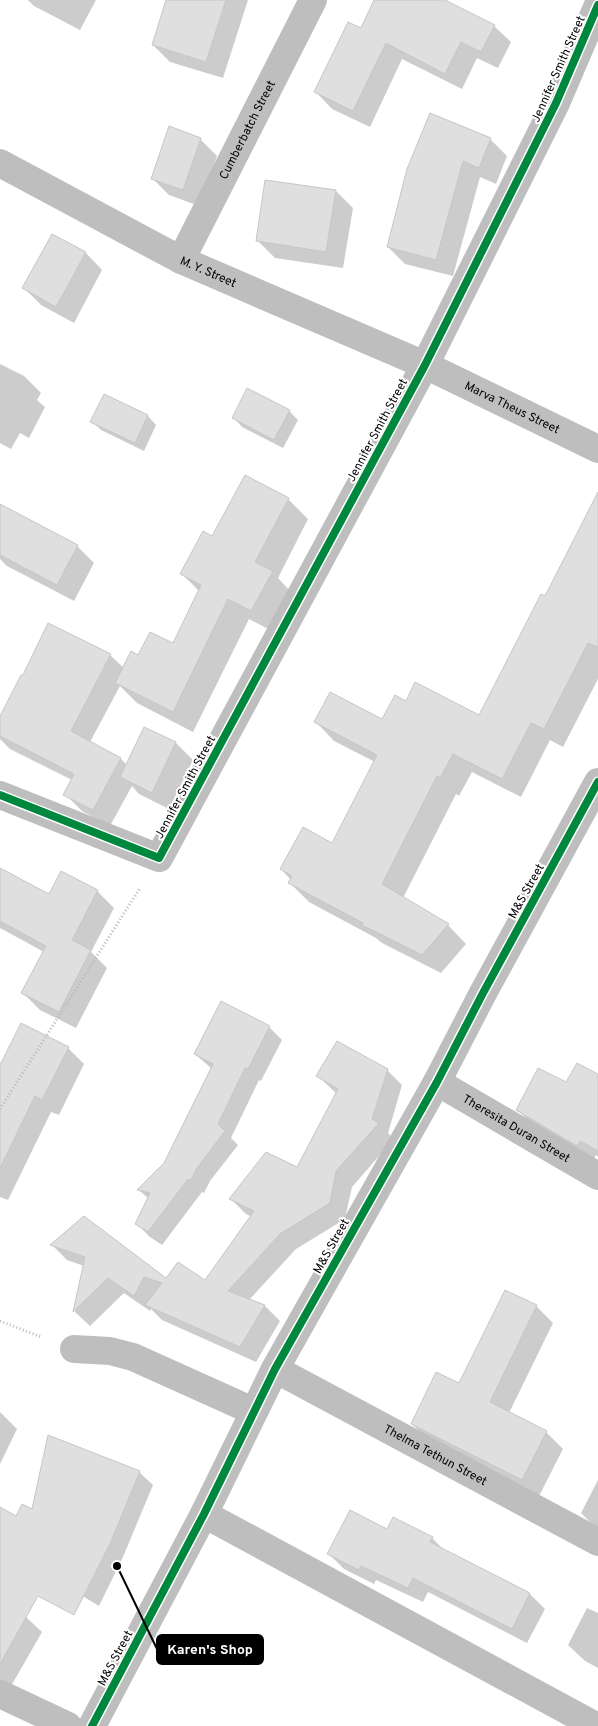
<svg xmlns="http://www.w3.org/2000/svg" width="598" height="1726" viewBox="0 0 598 1726" font-family="Overpass,sans-serif">
  <rect width="100%" height="100%" fill="#fff"/>
  <path fill="#0003" d="M28,0H96L80,30L34,6Z
    M168,0H248L223,78L170,62L153,45Z
    M375,0H441L494,26L511,42L498,68L477,58L462,89L402,59L370,127L332,109L316,92L361,29Z
    M430,115L490,139L507,156L496,184L480,177L453,276L405,264L388,247Z
    M200,139L217,156L199,206L169,195L152,178Z
    M336,191L353,208L343,268L275,258L258,241Z
    M53,235L86,253L102,270L74,323L41,305L24,288Z
    M0,364L24,376L41,393L37,400L45,407L29,438L20,433L11,449L0,443Z
    M104,396L148,416L156,425L144,451L101,430L92,421Z
    M289,411L298,420L283,448L242,427L234,418Z
    M288,499L308,519L278,578L292,593L272,631L249,619L193,732L137,703L120,686L90,742L121,759L127,765L145,728L176,743L193,760L169,809L139,794L132,786L110,826L82,811L65,794L72,780L10,749L0,739V718L110,655L124,668L139,656L173,645L199,591L182,574L213,538Z
    M598,525V679L563,747L550,740L521,797L472,772L459,796L456,794L403,898L448,925L466,944L441,973L382,943L376,938L309,902L290,883L291,880L281,869L333,845L375,762L334,741L316,722L383,721L406,702L479,717L545,598Z
    M0,531L77,546L94,563L74,601L7,566L0,559Z
    M0,870L50,896L97,891L114,908L91,952L107,968L76,1028L40,1010L23,993L44,952L0,928Z
    M269,1027L282,1040L261,1081L259,1080L231,1138L238,1145L210,1181L204,1193L202,1192L162,1245L150,1237L137,1224L149,1199L139,1190L166,1164L212,1069L195,1054Z
    M68,1048L84,1064L59,1115L51,1112L8,1200L0,1197V1068Z
    M387,1070L402,1085L388,1133L394,1139L352,1187L345,1219L296,1249L249,1300L265,1306L280,1321L256,1362L162,1320L151,1309L150,1311L124,1293L90,1326L75,1312L84,1266L67,1260L52,1245L166,1280L206,1282L252,1217L246,1214L231,1199L297,1168L337,1094L318,1076Z
    M598,1075V1157L596,1155L593,1160L533,1125L518,1110L566,1084Z
    M536,1306L553,1323L509,1413L546,1432L563,1449L539,1496L429,1441L412,1424L460,1385Z
    M0,1412L17,1429L0,1464Z
    M139,1472L153,1485L123,1557L99,1606L0,1546V1508L16,1518Z
    M598,1480V1530L581,1513Z
    M432,1538L445,1551L530,1594L545,1609L527,1643L428,1592L423,1602L376,1580L374,1584L344,1569L329,1554Z
    M0,1603L26,1617L42,1632L10,1688L0,1682Z
    M587,1608L598,1613V1668L585,1661L568,1645Z"/>
  <path fill="#dfdfdf" stroke="#c6c6c6" d="M166,0H226L206,62L152,45Z
    M374,0H445L495,25L481,52L461,42L445,74L386,43L353,111L314,92L348,22L361,28Z
    M430,113L491,138L479,168L463,161L436,260L387,247L407,169Z
    M169,126L201,138L183,190L151,179Z
    M265,180L336,190L326,252L256,241Z
    M52,234L86,252L56,307L22,288Z
    M247,388L290,410L274,440L232,418Z
    M104,394L148,415L135,443L90,422Z
    M245,475L289,498L255,562L273,571L251,611L228,599L173,712L115,683L131,651L138,655L150,632L173,643L201,585L180,574L203,531L212,536Z
    M598,492V647L588,643L544,729L531,723L502,779L453,754L440,778L437,776L382,884L449,924L422,955L362,925L363,923L288,883L292,876L280,869L303,827L332,843L377,755L314,722L330,692L382,719L395,695L406,701L415,682L479,715L541,594L545,596Z
    M0,504L78,545L57,585L0,555Z
    M48,623L111,654L71,731L121,758L93,810L63,795L74,774L0,736V716L21,675H23Z
    M144,727L176,742L152,793L120,777Z
    M0,868L49,894L61,871L98,890L72,940L91,950L59,1012L21,993L46,946L0,921Z
    M221,1001L270,1026L248,1069L245,1068L218,1124L225,1131L197,1168L191,1180L188,1179L148,1232L135,1224L150,1193L137,1190L164,1163L213,1064L194,1054Z
    M21,1023L69,1047L42,1100L35,1096L0,1168V1065Z
    M337,1041L388,1069L372,1119L379,1123L336,1171L330,1203L280,1234L228,1291L265,1305L240,1347L145,1305L162,1283L144,1277L134,1296L108,1278L73,1312L85,1257L50,1245L84,1216L166,1278L178,1262L205,1280L254,1211L229,1199L266,1152L297,1167L338,1089L316,1076Z
    M577,1063L598,1074V1151L580,1141L577,1146L516,1110L538,1068L566,1082Z
    M505,1290L537,1305L490,1402L547,1431L522,1480L411,1424L436,1372L459,1383Z
    M48,1435L140,1471L110,1544L74,1615L38,1596L0,1664V1507L16,1516L22,1504L32,1509Z
    M350,1510L387,1529L393,1517L433,1537L430,1542L530,1593L512,1629L413,1578L408,1588L361,1566L359,1570L327,1554Z"/>
  <g fill="none" stroke-linecap="round" stroke-linejoin="round">
    <path stroke="#b9b9b9" stroke-width="3" stroke-dasharray="1 2.5" stroke-linecap="butt" d="M0,1109L140,888
      M0,1321L41,1337"/>
    <g stroke="#bebebe" stroke-width="28">
      <path id="s1" d="M0,163L181,260L425,365L598,449"/>
      <path id="s2" d="M181,260L313,0"/>
      <path d="M0,795L159,858L425,365L556,103L598,5"/>
      <path id="s3" d="M437,1082L598,1176"/>
      <path d="M74,1349L110,1351L133,1357L253,1411"/>
      <path id="s4" d="M275,1369L598,1542"/>
      <path d="M204,1514L596,1726"/>
      <path d="M0,1694L68,1726"/>
      <path d="M92,1726L204,1514L275,1369L437,1082L483,993L598,782"/>
    </g>
    <defs>
      <path id="cycleway" d="M0,795L159,858L425,365L556,103L598,5
        M92,1726L204,1514L275,1369L437,1082L483,993L598,782"/>
    </defs>
    <use href="#cycleway" stroke="#fff" stroke-width="11"/>
    <use href="#cycleway" stroke="#00873e" stroke-width="8"/>
  </g>
  <g text-anchor="middle" stroke-width="4" stroke-linejoin="round" paint-order="stroke">
    <g font-size="12" fill="#000" stroke="#fff">
      <text transform="translate(558 69) rotate(-66)" y="4">Jennifer Smith Street</text>
      <text dy="4" stroke="none"><textPath href="#s2" startOffset="146">Cumberbatch Street</textPath></text>
      <text dy="4" stroke="none"><textPath href="#s1" startOffset="235">M. Y. Street</textPath></text>
      <text dy="4" stroke="none"><textPath href="#s1" startOffset="568">Marva Theus Street</textPath></text>
      <text transform="translate(377 430) rotate(-62)" y="4">Jennifer Smith Street</text>
      <text transform="translate(185 787) rotate(-62)" y="4">Jennifer Smith Street</text>
      <text transform="translate(526 891) rotate(-61)" y="4">M&amp;S Street</text>
      <text dy="4" stroke="none"><textPath href="#s3" startOffset="92">Theresita Duran Street</textPath></text>
      <text transform="translate(331 1246) rotate(-61)" y="4">M&amp;S Street</text>
      <text dy="4" stroke="none"><textPath href="#s4" startOffset="182">Thelma Tethun Street</textPath></text>
      <text transform="translate(115 1658) rotate(-62)" y="4">M&amp;S Street</text>
    </g>
  </g>
  <path fill="none" stroke="#000" stroke-width="2" d="M117 1566L157 1649"/>
  <circle fill="#000" stroke="#fff" stroke-width="2" cx="117" cy="1566" r="5"/>
  <rect fill="#000" stroke="#000" stroke-width="2" x="157" y="1635" width="106" height="29" rx="5"/>
  <g font-size="14" text-anchor="middle" font-weight="bold" fill="#fff">
    <text x="210" y="1654">Karen's Shop</text>
  </g>
</svg>
